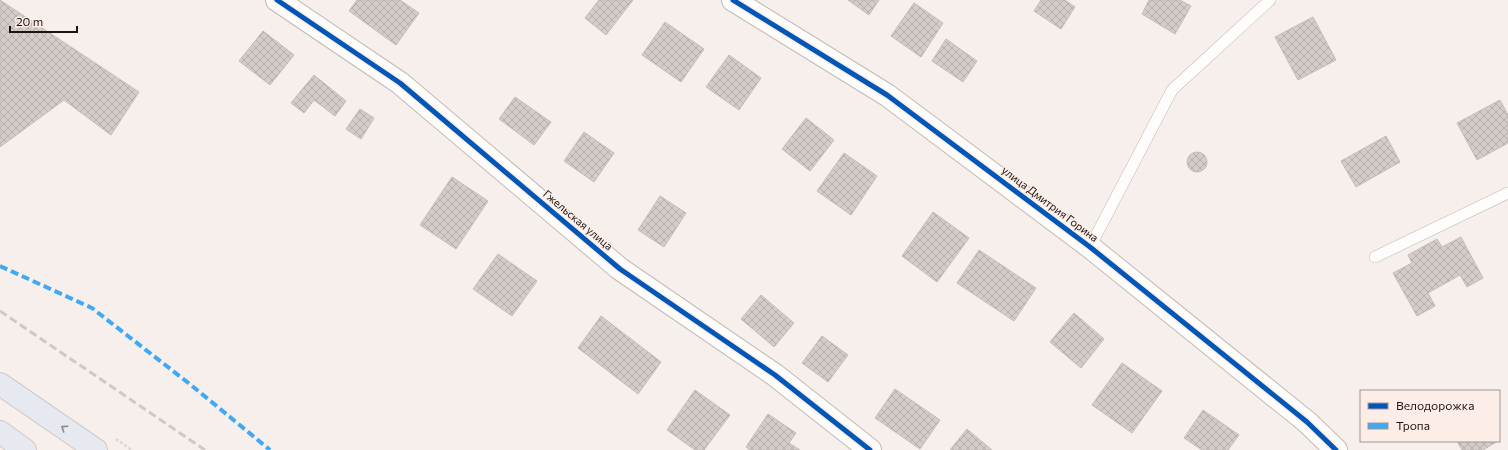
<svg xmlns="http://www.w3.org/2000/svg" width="1508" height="450" viewBox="0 0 1508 450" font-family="Commissioner,sans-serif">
  <defs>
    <pattern id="building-cross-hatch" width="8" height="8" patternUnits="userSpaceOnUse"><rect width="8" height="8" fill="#d4ccc9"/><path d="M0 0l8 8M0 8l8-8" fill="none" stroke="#b6aeac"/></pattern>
  </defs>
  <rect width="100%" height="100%" fill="#f7efec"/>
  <path fill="url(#building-cross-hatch)" stroke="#c4bcb9" d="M0,0L139,92L111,135L64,100L0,147Z
    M357,0H400L419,13L396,45L349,11Z
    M599,0H633L606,35L585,18Z
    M848,0H879L869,15Z
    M1041,0H1065L1075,7L1061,29L1034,11Z
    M1149,0H1180L1191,6L1175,34L1142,14Z
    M914,3L943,23L921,57L891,36Z
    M1313,17L1336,60L1298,80L1275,37Z
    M665,22L704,49L681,82L642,55Z
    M263,31L294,55L270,85L239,61Z
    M946,39L977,61L963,82L932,61Z
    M729,55L761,78L739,110L706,87Z
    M314,75L346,101L335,116L314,100L304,113L291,103Z
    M515,97L551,122L534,145L499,119Z
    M1500,100L1508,115V143L1477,160L1457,123Z
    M360,109L374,118L361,139L346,129Z
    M806,118L834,140L810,171L782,149Z
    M584,132L614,153L594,182L564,161Z
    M1386,136L1400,162L1356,187L1341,161Z
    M1187 162a10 10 0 1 1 20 0a10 10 0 1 1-20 0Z
    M844,153L877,176L851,215L817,191Z
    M452,177L488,201L456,249L420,225Z
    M660,196L686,213L664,247L638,230Z
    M933,212L969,238L937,282L902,256Z
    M1461,237L1483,278L1467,287L1460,275L1428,293L1435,306L1417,316L1393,273L1412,263L1408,255L1437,239L1442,247Z
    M979,250L1036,288L1014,321L957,283Z
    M498,254L537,281L512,316L473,289Z
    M761,295L794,323L774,347L741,319Z
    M1074,313L1104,339L1081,368L1050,342Z
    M601,316L661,362L638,394L578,348Z
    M822,336L848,355L828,382L802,363Z
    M1122,363L1162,391L1132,433L1092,405Z
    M895,389L940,420L920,449L875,418Z
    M695,390L730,415L704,450H695L667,430Z
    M1203,410L1239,435L1228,450H1202L1184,438Z
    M768,414L796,433L789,443L800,450H750L746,447Z
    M967,429L992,450H950Z
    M1457,441H1498L1483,450H1462Z"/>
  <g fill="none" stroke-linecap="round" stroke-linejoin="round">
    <defs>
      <path id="lane" d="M1090,247L1172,90L1270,0
        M1375,257L1508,193"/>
      <path id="street" d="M277,0L400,83L620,269L775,375L870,450
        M733,0L887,95L1090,247L1307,422L1336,450"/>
      <path id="highway" d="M0,384L96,450
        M0,432L25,450"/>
    </defs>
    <use href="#lane" stroke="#c2bab6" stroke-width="12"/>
    <use href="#street" stroke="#c2bab6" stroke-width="24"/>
    <use href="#highway" stroke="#cfcac8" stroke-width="24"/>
    <path stroke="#dad8d7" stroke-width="2.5" stroke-dasharray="3 2" stroke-linecap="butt" d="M116,439L132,450"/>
    <use href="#lane" stroke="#fefdfc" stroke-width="11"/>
    <use href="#street" stroke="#fefdfc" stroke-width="22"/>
    <use href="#highway" stroke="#e6e9ef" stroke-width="22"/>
    <path stroke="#ccc9c7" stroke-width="3" stroke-dasharray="8 4" stroke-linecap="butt" d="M0,311L205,450"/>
    <path stroke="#3fa9f5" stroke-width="4" stroke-dasharray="8 4" stroke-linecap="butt" d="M0,266L92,308L191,385L270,450"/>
    <defs>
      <path id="cycleway" d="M277,0L400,83L620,269L775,375L870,450
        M733,0L887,95L1090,247L1307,422L1336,450"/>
    </defs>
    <use href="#cycleway" stroke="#fcede7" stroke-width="8"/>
    <use href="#cycleway" stroke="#0057b8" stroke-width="5"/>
  </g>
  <defs><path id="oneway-chevron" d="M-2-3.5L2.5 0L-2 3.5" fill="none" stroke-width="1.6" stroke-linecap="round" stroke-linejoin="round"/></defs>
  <use stroke="#8c898b" href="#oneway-chevron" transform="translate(64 428) rotate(-146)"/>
  <g text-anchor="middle" stroke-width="3" stroke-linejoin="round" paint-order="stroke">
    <g font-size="11" fill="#1d1411" stroke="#fcede7">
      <text transform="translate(1050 204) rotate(37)" y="4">улица Дмитрия Горина</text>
      <text transform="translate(578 220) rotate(40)" y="4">Гжельская улица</text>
    </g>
  </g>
  <rect x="1360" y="390" width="140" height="52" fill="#fcede7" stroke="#a39691"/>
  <rect x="1368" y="403" width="20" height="6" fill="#0057b8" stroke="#a39691"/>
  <text x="1396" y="410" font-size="12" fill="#1d1411">Велодорожка</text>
  <rect x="1368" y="423" width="20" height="6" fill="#3fa9f5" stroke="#a39691"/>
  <text x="1396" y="430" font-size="12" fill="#1d1411">Тропа</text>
  <path d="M10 26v6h67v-6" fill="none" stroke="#1d1411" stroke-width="2"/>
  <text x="16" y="26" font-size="12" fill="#1d1411" stroke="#fcede7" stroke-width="3" paint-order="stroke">20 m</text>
</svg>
